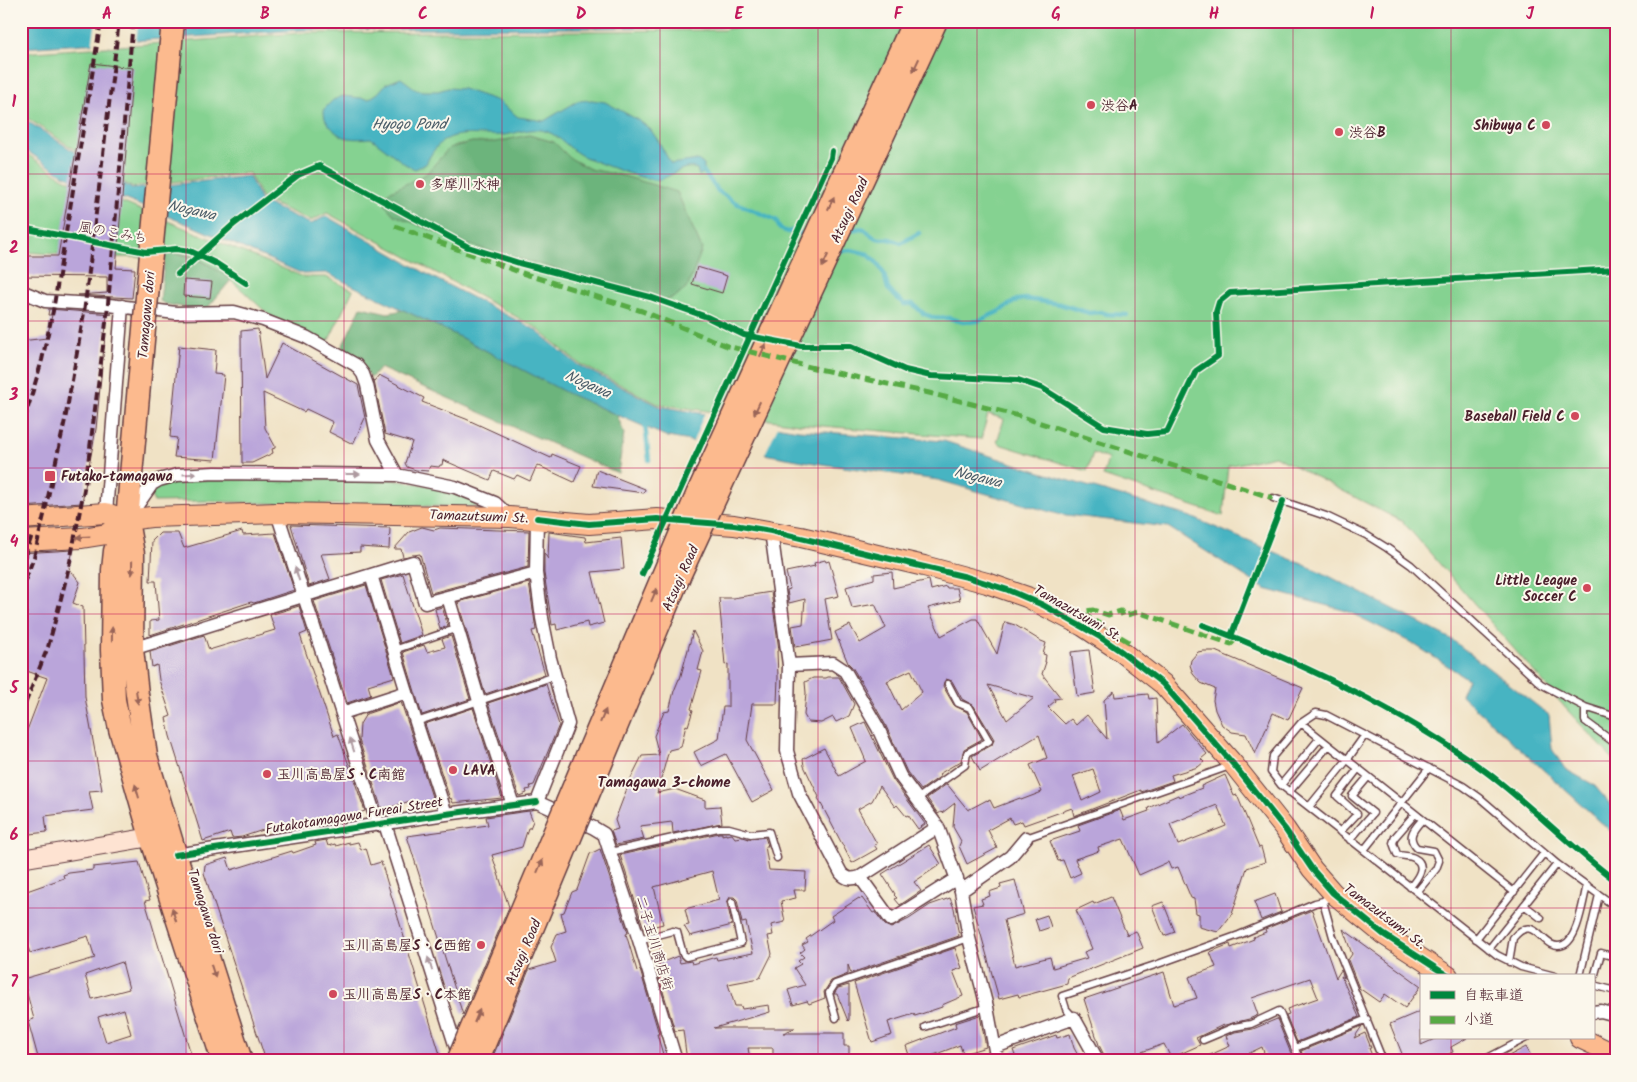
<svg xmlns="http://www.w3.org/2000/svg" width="1637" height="1082" viewBox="0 0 1637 1082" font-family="Kalam,'Klee One',sans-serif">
  <rect width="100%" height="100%" fill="#fbf7ec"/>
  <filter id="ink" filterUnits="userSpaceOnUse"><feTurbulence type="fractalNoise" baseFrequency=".02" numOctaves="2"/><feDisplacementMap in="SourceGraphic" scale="10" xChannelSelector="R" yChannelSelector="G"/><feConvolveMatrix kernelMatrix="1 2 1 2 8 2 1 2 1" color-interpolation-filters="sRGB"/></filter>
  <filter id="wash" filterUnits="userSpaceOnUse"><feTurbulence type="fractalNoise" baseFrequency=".0096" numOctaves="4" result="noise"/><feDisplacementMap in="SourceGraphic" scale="20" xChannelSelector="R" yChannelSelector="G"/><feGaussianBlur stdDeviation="1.12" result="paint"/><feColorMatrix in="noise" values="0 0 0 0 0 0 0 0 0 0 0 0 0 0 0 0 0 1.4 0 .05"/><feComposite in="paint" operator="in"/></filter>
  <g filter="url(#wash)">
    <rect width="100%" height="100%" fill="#f0e2c5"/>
    <path fill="#85d291" stroke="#68785e" d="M763,21H1616V762L1569,712L1403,522L1275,456L1228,466L1223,516L1103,476L1108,459L1093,453L1087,471L1002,445L997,442L1004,419L988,414L981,439L798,424L658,404L578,363L535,327L327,213L311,221L262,199L249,173L131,187L21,114V53L302,33L723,30Z
      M21,150L63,178L304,277H326L353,290L327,344C314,339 292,334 282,326C252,302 228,271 192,256C177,250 155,257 139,257C100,258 60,254 21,252Z
      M286,479H386L440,487L487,506L486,507L288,504L206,501L154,502L151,496L156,487L177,480H189Z"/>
    <path fill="#6cb47b" stroke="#5b6a53" d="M529,135L554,142L570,158L590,169L624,176L677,192L702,249L688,286L675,297L664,301L611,284L469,245L394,215L386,206L385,198L389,192L426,174L449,148L472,142H496Z
      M172,253C198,256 211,265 231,280L205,311L165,304L160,301L165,255Z
      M361,307L388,313L404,310L456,335L566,392L617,415L624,433L618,473L380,368L371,378L358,361L342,347Z"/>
    <path fill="#47b4c2" stroke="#486a76" d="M21,21H747L721,27L301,30L21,48Z
      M401,78L417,90L425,91H438L448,88L463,89L498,101L518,117L544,121L578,101L592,100L605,102L638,120L650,129L659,142L671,164L698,160L704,165V172L699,176L697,169C680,163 669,181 654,180C645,180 586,159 579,154C569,148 559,136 548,132C533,126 519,133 504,135C469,137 444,124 426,164L415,169L405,164L371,138C355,139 342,141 331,127C325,121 324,118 324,109L333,100L343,96L369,99L378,93L386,84Z
      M21,117L132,189L249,176L261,201L311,224L326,216L434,278L534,329L578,365L659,406L798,430L944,441L1037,471L1191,517L1321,572L1451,639L1549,715L1552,749L1565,769L1594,785L1616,811V836L1461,695L1468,679L1412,643L1347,611L1265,589L1168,527L1058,514L938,480L815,463L668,437L569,394L456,335L326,273L303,274L192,226L63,175L21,147Z"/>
    <path fill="#f0e2c5" d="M96,21H138L136,43L92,46Z
      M705,412L779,424L764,456L692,444Z"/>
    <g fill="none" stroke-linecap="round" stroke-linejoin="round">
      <path stroke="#47b4c2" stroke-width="4.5" d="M704,172L718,191L736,203L776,220L780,229L788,232L796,230L806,238
        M848,231C872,224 860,232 877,238C881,240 885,238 889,239C894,240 897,242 901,243L919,233
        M837,248L841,251L851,250L868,254L878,264L884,274L888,289L893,294L904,304H913L924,314L935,318H949L963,322L978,321L1000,311L1017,300L1026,299L1060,304L1089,313L1101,312L1107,314L1127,315
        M645,424L649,460"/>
    </g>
    <g id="blocks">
      <path fill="#baa5da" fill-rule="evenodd" d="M91,63L133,68L116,268L135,269L132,298L78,295L107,293V277L21,276V256H58Z
        M697,267L727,276L722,293L692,284Z
        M184,280L212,282L210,298L183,296Z
        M49,309L112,314L107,315L96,429L82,503L21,507V341L47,338L52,315H48Z
        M258,329L265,379L282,343L358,385L365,418L353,444L329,432L333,422L306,409L304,412L263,393L265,428L275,446V448L272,449L273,453L252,463H242L241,331Z
        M179,346L216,350L214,374L224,375L215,460L174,457L177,438L170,437Z
        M379,375L424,398L422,402L466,419L551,458L552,454L581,466L574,482L537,465L530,481L517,475L514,479L494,471L490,480L443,460L442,465H440L439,467L430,466L428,471L416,470L407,467L405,463L412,442L385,434L374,381Z
        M597,470L645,489L644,493L593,486Z
        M291,525L390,528L389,549L360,547V552L321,554L330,579L309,586Z
        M422,527L434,530L440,528L529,531L528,567L431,593L420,554L403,557L401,549H394L409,532Z
        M242,531L243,535L275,533L294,590L254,603L251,602L150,635V621L159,620L156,581H150L152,541L160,533H178L184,548Z
        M549,532L585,537L586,542L621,538L624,569L592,572L604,623L588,627L587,622L557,630L556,624L552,625L544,573V553L548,559Z
        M73,550L69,568L80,582L73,603L83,607L85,697L102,790L89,791L93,810L45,816L47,832L21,835V746L47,678L21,669V633L27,612L21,611V553Z
        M825,560L826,562L829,561L839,596L825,599L832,640L795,647L792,626L803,624L805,599L789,603L787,590L790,589L786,572L815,566L814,563Z
        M892,572L893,588L929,580L931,590L946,586L947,588H957L960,600L928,608L941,636L973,619H977L997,654L1005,622L1015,625L1041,641L1046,643L1043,654L1046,655L1045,662H1046L1042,674L1061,698L1054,699L1055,701L1048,707L1065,724L1071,719L1076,725L1087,715L1107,739L1104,700L1114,691L1115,697L1148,694L1149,699L1156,698L1158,743L1182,724L1207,754L1201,759L1204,762L1198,767L1171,775L1173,781L1141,792V790L1074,816L1072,808L1024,825L1022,821L1013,824L1010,818L988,830L997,848L967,864L959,846L961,841L953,827L955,803L942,813L941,812L938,814L927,798L947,784L968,810L987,800L988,801L990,800L994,808L1020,798L1021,800L1042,792L1030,765L1047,758L1039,735L980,771L972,756L992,745L994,739L974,706L962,699L952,681L946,679L944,682L943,686L954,705L967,712L982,739L964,749L961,761L939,774L941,776L921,790L907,772L885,724L862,683L852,667L848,663L835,632L850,625L860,643L886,628L875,604L852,608L846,587L874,579V574ZM911,670L922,692L901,710L887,681ZM988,685L1034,698L1007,720ZM1093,769L1101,792L1082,801L1073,776Z
        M403,574L422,635L400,643L381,580Z
        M529,583L536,630L532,631L545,674L485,694L458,602Z
        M366,585L394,677L368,685L371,695L347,703L314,601Z
        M771,592L779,650L777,651L778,677L777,704H752L747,740L774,790L752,802L726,754L701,766L694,752L719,739L723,707H728V664L725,665L719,598H733Z
        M299,606L307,632L300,635L334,736L338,734L365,811L327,824L310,826L309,823L301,826L300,824L288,828L287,825L273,830L272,827L242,837L232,838L230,832L203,841L170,736L166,718L171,716L159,680L157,665L152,667L150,652L204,635L209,650L275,630L270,615Z
        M442,607L448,626L440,629L435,609Z
        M693,631L703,651L698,670L702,671L691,709L693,710L688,726L686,725L681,747L669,750L657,793L675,789L705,800V807L720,806L722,823L673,833L672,822L640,826L644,839L616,845L611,831L618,829L615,820L631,778L642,756L659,755L654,736L664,712L669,711L674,691L679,679H680Z
        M451,636L470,699L422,715L403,652L424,645L427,652L445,647L442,639Z
        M1089,650L1095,693L1077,696L1071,652Z
        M1203,651H1215L1303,688L1288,720L1273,713L1255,754L1246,734L1232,732L1222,725L1215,710L1213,700L1215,689L1201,683L1193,674L1190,665L1191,660L1198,652Z
        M828,677H839L854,704L849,716L836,722L833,717L821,723L808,722L804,715L806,693L805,682L813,678H826Z
        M546,684L559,725L534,785L530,786L531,789L526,790L527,793L519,796L488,703Z
        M401,702L434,803L413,810L410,801L382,810L359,740L360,724L366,714Z
        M473,708L502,798L453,803L451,798L450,799L425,724Z
        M865,722L893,780L925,824L918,829L908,815L906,816L897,805L895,807L880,786L872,801L858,809L877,844L874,845L877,849L852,863L818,798L819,797L804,766L803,759L824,748L839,776L866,761L852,728Z
        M1225,775L1234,796L1237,795L1259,848L1261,847L1265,862L1247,868L1232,914L1218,932L1199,927V914L1196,913L1194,899L1191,898L1178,867L1171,869L1168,862L1139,875L1123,839L1098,847L1099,851L1075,859L1081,873L1070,878L1063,860L1058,861L1050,841L1080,831L1078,825L1120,810L1124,820L1149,811L1148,808L1178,795L1179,797L1202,788L1201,786ZM1217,805L1226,826L1178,845L1170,824Z
        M529,811L533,821L530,828H528L522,847L492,855L509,907L463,1015L407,836L488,825L486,817Z
        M719,833H722V835L726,834V835L732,834L735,838L743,837L749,839L765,837L768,846H765L769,870L806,872L805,890H794L796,898L781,901L785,922L771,925L773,935L768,936L772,954L760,978L728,984L735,1006H741L742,1009L769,1005L770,1012L714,1028H795L783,1033H844V1046H849V1059H788V1061H773V1048H748L750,1059L736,1061H687L683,1030L675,1031L655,965L678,956L680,963L691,961L692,964L716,957L717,960L753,953L746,922L742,923L737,900L734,897H730L727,903L732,925L690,936L684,926L689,925L685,909L719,900L712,871L654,887L663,924L644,929L620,855Z
        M326,840L328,846L335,844L336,846L349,842V844L358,842L361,850L366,848L371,865L381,862L442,1061H266L204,873L205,865L227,858L231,870L292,851L293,853L316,845L315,842Z
        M929,845L941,864L914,882L921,891L900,905L895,899L897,898L894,895L895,894L882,874Z
        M600,849L628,933L626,934L637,971L640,970L659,1034H657L665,1061H491L529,970L556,962L551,947L557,934L566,931L561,913L564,912L572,892L577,890L590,854Z
        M139,862L150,900L145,901L193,1061H161L160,1058L150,1061H39L28,1021L34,1019L23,979L95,958L88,936L30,953L21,927V917L25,916L21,906V895L24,892L64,878L63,875L69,873L93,870V867ZM122,962L129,989L92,999L85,975ZM124,1009L131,1034L106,1042L98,1017Z
        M1015,880L1024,914L1004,920L1015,966L1050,957L1053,968L1087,958L1084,952L1092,949L1076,910L1093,902L1094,904L1111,897L1127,935L1136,931L1143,948L1068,978L1067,984L1023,996L1019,997L1018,994L999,999L973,906L983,904L981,899L990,896L989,892L1001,888L1000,884Z
        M1275,894L1281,912L1261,920L1254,902Z
        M859,898L860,899L862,898L873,913L875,912L885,925L891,928L909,919L930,905L950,898L954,908L959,936L851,973L848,965V974L831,981L824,992L825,998L809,1004L807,1001L793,1005L788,990L805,985L794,968L801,964L798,961L804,957L800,953L805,949L802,945L808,942L806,939L833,920L831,916Z
        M1163,902L1175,932L1164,936L1152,906Z
        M1312,910L1336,978L1341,970L1344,978L1341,976L1359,1017L1297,1042L1286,1015L1289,1014L1287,1009L1318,998L1310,978L1252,998L1258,1015L1249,1019L1221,1026L1196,1038L1200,1045L1171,1058L1164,1044L1136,1054L1138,1061H1116L1114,1055L1105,1057L1099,1045L1084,999L1164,972L1174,1005L1197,998L1189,977L1216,967L1210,952L1230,944L1231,948L1254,939L1253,937L1266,932L1265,929Z
        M1047,915L1051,927L1039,931L1035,919Z
        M1343,929L1421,986L1405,1008L1385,994L1379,1002L1359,988L1348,960L1352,954Z
        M955,948L962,968L953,971L963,996L942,1005V1007L915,1016L914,1014L888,1022L892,1035L872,1042L854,983Z
        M849,985V1020L848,1021L837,994H834L838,988Z
        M1421,1011V1045L1437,1038H1467L1451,1047L1453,1052L1434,1061H1405L1390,1024Z
        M980,1015L986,1047L963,1054L960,1045L918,1061H911L906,1046L956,1027L955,1023Z
        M1277,1019L1294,1061H1267L1262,1047L1233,1061H1197L1230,1046L1226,1036L1235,1032L1253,1029Z
        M1362,1026L1354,1038L1365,1033L1371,1048H1369L1374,1061H1305L1301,1051Z
        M1070,1034L1074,1048L1081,1061H1017L1013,1050L1056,1035L1057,1038Z
        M1526,1047L1534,1061H1499Z"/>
    </g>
  </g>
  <g filter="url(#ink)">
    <use href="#blocks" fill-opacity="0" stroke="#633c42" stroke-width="1"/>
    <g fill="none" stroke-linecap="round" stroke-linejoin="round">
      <defs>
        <path id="lane" d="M1273,498L1326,516L1366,535L1387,548L1411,565L1541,684L1585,707L1616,717
          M394,650L458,628
          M1585,707V721L1616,744
          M416,722L555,676
          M1301,723L1514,892
          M1281,785L1319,739
          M1289,792L1328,746
          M917,799L965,765L967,753L989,741L970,708L958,703L948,684
          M1309,807L1347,760L1365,735
          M1340,832L1357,814L1337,796L1358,769
          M1026,838L1230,766
          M1350,840L1373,813L1352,796L1368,777
          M1364,850L1429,768
          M610,852L718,828H729L751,834L769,832L777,858
          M1410,887C1417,879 1428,865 1414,858C1409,855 1403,857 1397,854L1393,843L1395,837L1415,814
          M1417,892L1436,869L1439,861L1434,851L1417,848C1406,837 1414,829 1422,820
          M1326,899L1323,901L1333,937L1383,1061
          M1524,905L1541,918
          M1476,939L1544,853
          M639,940L673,931L677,932L683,954L686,957L741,943L732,902
          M1489,949L1557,864
          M1509,962L1513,938C1536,910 1542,953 1563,945C1578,940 1583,900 1587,885
          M1555,976L1521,967L1497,955L1281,785L1271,772L1273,756L1301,723L1316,713L1326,715L1463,786L1480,798L1557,864L1616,907
          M1580,976L1599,895
          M1593,981L1601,953L1616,957
          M1593,985L1616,991
          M836,1018L829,993L835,984L969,938
          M1074,1018L1066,1009L1062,996L1155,965L1239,935L1315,903L1323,901
          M21,1020L23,1028L21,1029
          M925,1027L987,1007
          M1203,1040L1234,1027L1251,1024L1279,1011L1300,1061
          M1295,1048L1367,1019
          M1482,1061L1526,1038"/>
        <path id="street" d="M21,291L45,301L109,305L176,313L234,312L263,320L306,337L356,365L363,374L367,385L378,440L397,475
          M106,513L122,306
          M277,513L378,825
          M131,514L152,484L159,480L177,475L215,473L397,475L455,487L495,503L510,517
          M771,531L789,665L787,751L799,793L841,873C847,880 852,879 860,877L938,827L961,891L969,938L987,1007L997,1061
          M371,575L416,722L446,814
          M448,597L479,701L513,805
          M132,649L413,562L425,603L536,573
          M789,665L833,663L845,671L878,728L900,776L938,827
          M342,713L407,692
          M537,802L568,724L550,658L542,618L536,573L537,518
          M385,824L459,1057
          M175,855L446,814L537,802L594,828L604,834L639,940L676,1061
          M860,877L891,920L957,878
          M961,891L1010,857L1026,838
          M1593,1012L1601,1011L1616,1015
          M995,1047L1074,1018L1098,1061"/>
        <path id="secondary" d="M21,859L151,837L161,845"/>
        <path id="primary" d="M21,519L106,513L127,520L151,517L277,513L510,517L589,524L657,519L734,525L801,537L924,566L987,583L1027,597L1083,626L1122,652L1163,684L1234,765L1285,829L1312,869L1333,893L1383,934L1448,976
          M21,541L82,538L107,534L127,520
          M1580,1038L1616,1055"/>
        <path id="highway" d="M145,318L127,520L115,551L113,570L112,650L114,700L120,729L151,837L223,1061
          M127,521L133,554L132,649L137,694L146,756L175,853L241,1061"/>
      </defs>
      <use href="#lane" stroke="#633c42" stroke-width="9"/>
      <use href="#street" stroke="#633c42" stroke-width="15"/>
      <use href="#secondary" stroke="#633c42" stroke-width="20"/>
      <use href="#primary" stroke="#633c42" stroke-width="22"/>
      <use href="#highway" stroke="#633c42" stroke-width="25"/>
      <use href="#lane" stroke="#fff" stroke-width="6"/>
      <use href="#street" stroke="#fff" stroke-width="12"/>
      <use href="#secondary" stroke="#fee3d2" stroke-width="18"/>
      <use href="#primary" stroke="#fcba8e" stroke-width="20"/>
      <use href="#highway" stroke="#fcba8e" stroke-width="22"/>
      <path stroke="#4a1f2b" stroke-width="4" stroke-dasharray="8 4" stroke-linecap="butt" d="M21,431L42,360L53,311L101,21
        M21,568L32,535
        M21,591L34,557L44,515L65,420L84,313L119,21
        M21,714L48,647L58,610L69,567L86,479L107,315L133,21"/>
      <defs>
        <path id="highway-bridge" d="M145,318L173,21
          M458,1061L697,495L914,21
          M477,1061L680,574L936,21"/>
      </defs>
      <use href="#highway-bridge" stroke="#633c42" stroke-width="25" stroke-linecap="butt"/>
      <use href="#highway-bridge" stroke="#fcba8e" stroke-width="22"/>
      <path stroke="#57aa44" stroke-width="5" stroke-dasharray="10 5" stroke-linecap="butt" d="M395,226L522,273L642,311L727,346L814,368L929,393L1019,416L1273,498
        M1129,642L1083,614L1085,611L1093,610L1108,615L1121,611L1123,616L1138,612L1231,644L1234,641L1231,636"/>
      <defs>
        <path id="cycleway" d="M21,224L27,229L146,252L176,249L190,251L217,264L246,283
          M178,274L234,224L298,175L319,166L468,247L519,263L650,297L707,317L744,335L801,346H851L905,370L931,376L1018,380L1042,388L1104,427L1147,434L1167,432L1196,371L1218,356L1216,312L1219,302L1230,293L1616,269
          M537,518L589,524L657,519L734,525L771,531L967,577L1008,590L1043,605L1100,637L1122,652L1163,684L1234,765L1285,829L1312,869L1333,893L1383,934L1448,976
          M642,574L831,158L832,151
          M1203,625C1298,661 1403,711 1485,771C1531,805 1570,847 1616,881
          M1231,636L1283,501
          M175,855L446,814L537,802"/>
      </defs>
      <use href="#cycleway" stroke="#fbf7ec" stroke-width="9"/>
      <use href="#cycleway" stroke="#00873e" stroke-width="6"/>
    </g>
    <defs><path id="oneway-solid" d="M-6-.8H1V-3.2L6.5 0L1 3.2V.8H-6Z" transform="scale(1.25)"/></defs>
    <g fill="#9a6558">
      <use href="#oneway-solid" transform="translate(916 65) rotate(115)"/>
      <use href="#oneway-solid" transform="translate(831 203) rotate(-65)"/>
      <use href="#oneway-solid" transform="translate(825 261) rotate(115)"/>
      <use href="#oneway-solid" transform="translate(763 350) rotate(-65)"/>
      <use href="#oneway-solid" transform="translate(757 408) rotate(115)"/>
      <use href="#oneway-solid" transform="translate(83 537) rotate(176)"/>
      <use href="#oneway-solid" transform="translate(132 568) rotate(91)"/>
      <use href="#oneway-solid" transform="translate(654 595) rotate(-67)"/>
      <use href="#oneway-solid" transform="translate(112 634) rotate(-89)"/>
      <use href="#oneway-solid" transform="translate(137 697) rotate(82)"/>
      <use href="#oneway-solid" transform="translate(603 716) rotate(-67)"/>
      <use href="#oneway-solid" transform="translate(137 791) rotate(-106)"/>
      <use href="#oneway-solid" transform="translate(540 866) rotate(-67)"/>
      <use href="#oneway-solid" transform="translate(174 915) rotate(-108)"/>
      <use href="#oneway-solid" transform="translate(213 971) rotate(72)"/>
      <use href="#oneway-solid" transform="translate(477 1016) rotate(-67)"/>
    </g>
    <g fill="#ae9aa0">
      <use href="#oneway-solid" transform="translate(190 474) rotate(-4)"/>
      <use href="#oneway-solid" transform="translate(353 474)"/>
      <use href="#oneway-solid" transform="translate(297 574) rotate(-108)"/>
      <use href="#oneway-solid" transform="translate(352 745) rotate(-108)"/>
      <use href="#oneway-solid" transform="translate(430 964) rotate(-108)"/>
    </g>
  </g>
  <path fill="none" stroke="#c2185b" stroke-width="1" stroke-opacity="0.55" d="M186,21V1061M344,21V1061M502,21V1061M660,21V1061M818,21V1061M977,21V1061M1135,21V1061M1293,21V1061M1451,21V976M21,174H1616M21,321H1616M21,468H1616M21,614H1616M21,761H1616M21,908H1616M1451,1038V1061"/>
  <g fill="#d1495b" stroke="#fbf7ec" stroke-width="2">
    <circle cx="1091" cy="105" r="5"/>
    <circle cx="1546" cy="125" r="5"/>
    <circle cx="1339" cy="132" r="5"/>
    <circle cx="420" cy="184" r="5"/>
    <circle cx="1575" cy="416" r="5"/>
    <rect x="44" y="470" width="12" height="12" rx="2.5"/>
    <circle cx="1587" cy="588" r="5"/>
    <circle cx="453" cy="770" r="5"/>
    <circle cx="267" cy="774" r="5"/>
    <circle cx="481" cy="945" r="5"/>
    <circle cx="333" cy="994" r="5"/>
  </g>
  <g text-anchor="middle" stroke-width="4" stroke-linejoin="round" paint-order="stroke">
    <g font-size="14" font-weight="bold" fill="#4a1f2b" stroke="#fbf7ec" text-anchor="start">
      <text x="1101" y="110">渋谷A</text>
      <text x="1536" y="130" text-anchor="end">Shibuya C</text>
      <text x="1349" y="137">渋谷B</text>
      <text x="430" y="189">多摩川水神</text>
      <text x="1565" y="421" text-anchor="end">Baseball Field C</text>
      <text x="61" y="481">Futako-tamagawa</text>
      <text x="1577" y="585" text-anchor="end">Little League<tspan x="1577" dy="16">Soccer C</tspan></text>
      <text x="463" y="775">LAVA</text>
      <text x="277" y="779">玉川高島屋S・C南館</text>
      <text x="471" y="950" text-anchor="end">玉川高島屋S・C西館</text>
      <text x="343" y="999">玉川高島屋S・C本館</text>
    </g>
    <g font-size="14" fill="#4a1f2b" stroke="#fbf7ec">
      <text transform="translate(849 210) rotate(-65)" y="5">Atsugi Road</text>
      <text transform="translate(113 232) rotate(10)" y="5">風のこみち</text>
      <text transform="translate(146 315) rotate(-85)" y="5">Tamagawa dori</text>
      <text transform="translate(479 516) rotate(2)" y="5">Tamazutsumi St.</text>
      <text transform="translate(680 578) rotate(-66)" y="5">Atsugi Road</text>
      <text transform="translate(1078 613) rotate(30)" y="5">Tamazutsumi St.</text>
      <text transform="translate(354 815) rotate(-9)" y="5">Futakotamagawa Fureai Street</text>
      <text transform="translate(206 911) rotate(72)" y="5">Tamagawa dori</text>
      <text transform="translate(1385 916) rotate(37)" y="5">Tamazutsumi St.</text>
      <text transform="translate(655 943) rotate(73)" y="5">二子玉川商店街</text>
      <text transform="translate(523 952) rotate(-67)" y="5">Atsugi Road</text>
    </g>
    <g font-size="15" font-style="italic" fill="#495b67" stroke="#fbf7ec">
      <text x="409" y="129">Hyogo Pond</text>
      <text transform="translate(192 210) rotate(13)" y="5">Nogawa</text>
      <text transform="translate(588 384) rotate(24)" y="5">Nogawa</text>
      <text transform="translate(978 477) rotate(14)" y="5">Nogawa</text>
    </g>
    <g font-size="15" font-weight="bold" fill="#4a1f2b" stroke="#fbf7ec">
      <text x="664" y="787">Tamagawa 3-chome</text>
    </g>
  </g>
  <rect width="1637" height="1082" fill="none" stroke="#fbf7ec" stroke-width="55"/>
  <rect x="1420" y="974" width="175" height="65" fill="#fbf7ec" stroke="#b4a19f"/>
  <rect x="1430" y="991" width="25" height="8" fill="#00873e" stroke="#b4a19f"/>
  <text x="1464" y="1000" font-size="15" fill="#4a1f2b">自転車道</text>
  <rect x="1430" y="1016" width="25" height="8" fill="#57aa44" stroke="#b4a19f"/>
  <text x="1464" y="1024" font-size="15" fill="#4a1f2b">小道</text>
  <rect x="28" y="28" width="1582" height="1026" fill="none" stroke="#c2185b" stroke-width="2"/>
  <g font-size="16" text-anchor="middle" font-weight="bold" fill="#c2185b">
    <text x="107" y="19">A</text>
    <text x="265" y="19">B</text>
    <text x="423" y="19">C</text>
    <text x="581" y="19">D</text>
    <text x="739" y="19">E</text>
    <text x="898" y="19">F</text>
    <text x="1056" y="19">G</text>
    <text x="1214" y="19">H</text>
    <text x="1372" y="19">I</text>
    <text x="1530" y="19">J</text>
    <text x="14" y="107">1</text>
    <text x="14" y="253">2</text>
    <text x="14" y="400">3</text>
    <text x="14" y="547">4</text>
    <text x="14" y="693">5</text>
    <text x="14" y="840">6</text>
    <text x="14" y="987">7</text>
  </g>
</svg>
